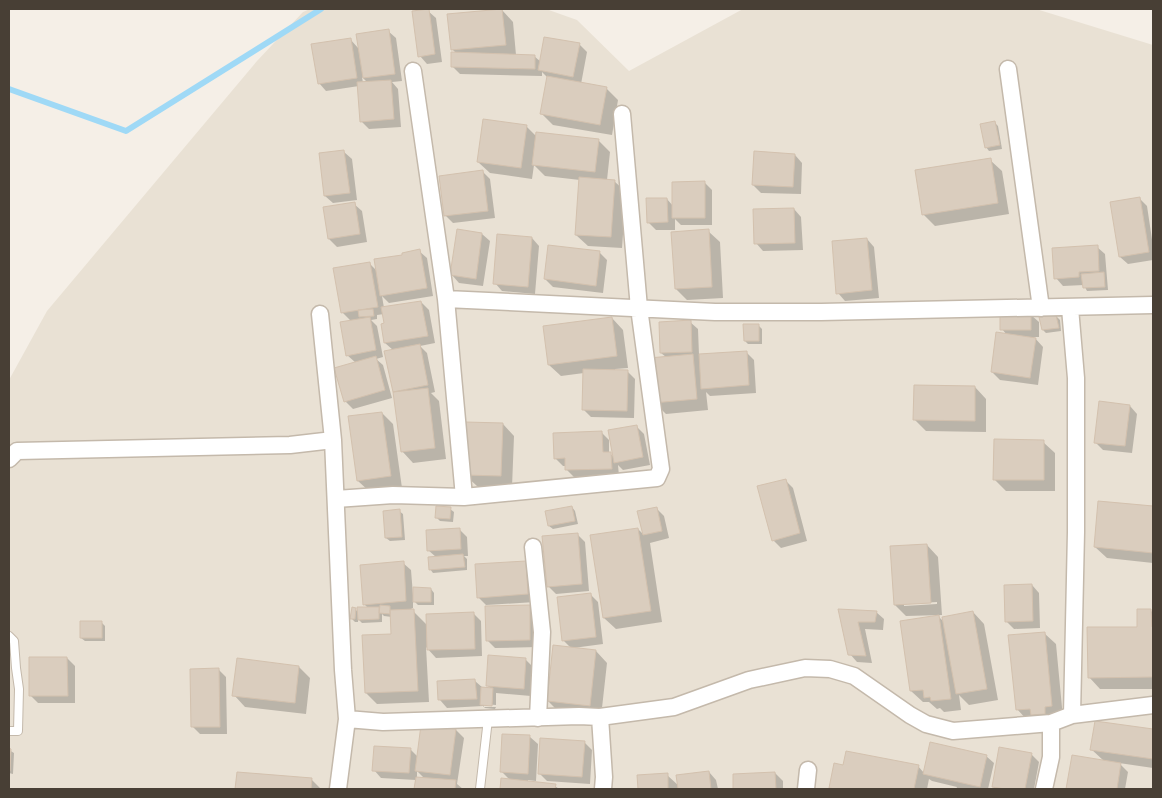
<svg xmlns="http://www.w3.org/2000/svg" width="1162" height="798" viewBox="0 0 1162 798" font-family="Ubuntu,sans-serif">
  <rect width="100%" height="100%" fill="#f5efe7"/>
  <path fill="#e9e1d4" d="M310,9H546L577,20L629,71L743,9H1036L1153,45V789H9V380L47,311L257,61L303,12Z"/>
  <path fill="#0003" fill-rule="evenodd" d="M502,10L513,22L516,55L534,56L541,62L579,44L587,52L581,84L606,88L618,100L612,135L553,125L541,113L548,78L542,72V76L460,74L452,66L457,54L452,49Z
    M428,11L436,18L442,62L427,64L420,56Z
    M388,31L396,38L402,81L392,82L398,89L401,127L369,129L361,121L359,86L326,91L319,83L350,39L359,49ZM362,77L368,83H363Z
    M995,123L998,126L1002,149L989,151L986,147Z
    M526,126L537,137L598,140L610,152L607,180L614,181L626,192L622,248L588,246L576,235L580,180L545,176L534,165L532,179L490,173L478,162Z
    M344,152L352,159L357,200L333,203L325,196Z
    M795,155L802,163L801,194L761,193L753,185Z
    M990,160L1002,171L1009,214L935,226L923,214Z
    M483,172L490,179L495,218L453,223L445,215Z
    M704,182L712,190V225H681L675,219V230H656L648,222L667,199L673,206Z
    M1139,198L1147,206L1153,246V260L1128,264L1120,257Z
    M354,204L362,211L367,242L337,247L329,239L324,208Z
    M794,209L801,217L803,250L763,251L756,243Z
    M708,231L720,242L723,298L687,300L676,289Z
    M482,234L490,241L483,286L459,283L452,275Z
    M532,238L539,246L535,294L502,291L495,283Z
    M867,239L874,247L879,298L845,301L838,293Z
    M1097,247L1105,254L1108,290L1087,291L1084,285L1063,286L1056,278Z
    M419,251L427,258L433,296L389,303L382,296L384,308L421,302L429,310L435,343L420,346L427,353L435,392L431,393L439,401L446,459L413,463L402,451L394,391L393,350L385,343L386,324L384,314L377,315V319L371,320L377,326L383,357L376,359L383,365L392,398L353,409L345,401L356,363L347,355L351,321L342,312L370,264L377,271L403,256Z
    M599,252L607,260L603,293L553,287L545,279Z
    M1031,315L1039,322V337H1034L1043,347L1038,385L1000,380L992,372L1007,335L1002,329Z
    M1056,316L1060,320L1061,331L1046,333L1043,330Z
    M612,318L623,330L628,368L615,369V371H627L635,379L634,418L591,417L584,410V373L561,376L549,365Z
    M690,322L698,329L699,355L746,352L754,360L756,393L710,396L706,392L708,410L666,414L654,402L666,357L661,353Z
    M758,325L762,329V344H748L745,341Z
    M975,387L986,399V432L926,431L914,419Z
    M1130,406L1137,414L1132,453L1103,450L1095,442Z
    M382,413L393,424L402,488L370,492L358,481Z
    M503,424L514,436L512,487L477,486L465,475Z
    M636,426L644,434L650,465L623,470L618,465L619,476L574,477L567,470V466H563L555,458L601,432L609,440V453L614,457Z
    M1043,442L1055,453V491H1006L994,479Z
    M785,480L793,488L807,541L781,548L773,540Z
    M1099,502L1153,508V563L1107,558L1095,547Z
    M572,507L575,511L578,524L553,529L549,526Z
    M656,508L664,516L669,538L650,543L662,622L616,629L604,618L592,536L638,529L644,535L639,512Z
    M450,509L454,512L453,522L440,521L437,518Z
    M399,511L403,514L405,540L390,541L386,538Z
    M459,529L467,537L468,556H464L467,559V570L433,573L430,569L436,557L428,550Z
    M577,534L585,542L589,591L556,594L548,586Z
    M927,545L938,557L942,615L906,616L895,605ZM937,602V604L904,606V604Z
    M525,562L533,570L535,602L486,605L478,597Z
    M403,563L411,570L413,595L431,589L434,593V605H418L413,600V608L411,609L427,625L473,613L481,621L482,656L436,658L426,647L429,702L377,704L366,693L392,635V617L384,616L382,614V622L362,623L358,619V622H355L351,618L355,609L358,612L368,608L364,604Z
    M1032,585L1039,593L1040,628L1014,629L1006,621Z
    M591,595L598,602L603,644L573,648L596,651L607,663L601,717L560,713L548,701L572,649L563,640Z
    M529,606L537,614L538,647L495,648L487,640Z
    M840,610L876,612L884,619L883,630L865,629L872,663L857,662L850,654Z
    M1151,611L1153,613V689H1100L1089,677L1138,628Z
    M973,612L984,624L998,700L969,705L959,695L961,710L944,712L940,708L937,709L929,702H923L911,691L938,616L945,623Z
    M101,622L105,626V641H85L81,638Z
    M1044,633L1056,644L1063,718L1028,721L1017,709Z
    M67,658L75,666V703H38L30,695Z
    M525,659L533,667L531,696L496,693V705L484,704V707H496L495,709L485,708L483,706L447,708L440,700L475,681L483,688L491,689L487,685Z
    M299,667L310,678L306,714L245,707L234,695Z
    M219,670L226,677L227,734H200L192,726Z
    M1096,722L1153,730V768L1119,763L1128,772L1125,789H1068L1073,756L1104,761L1091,749Z
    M422,726L456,730L464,738L457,784L463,789H415L416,780L381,778L374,770L410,749L418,757ZM417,771L425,779L417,778Z
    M530,737L538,744L536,781L528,780V782L555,786L559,789H501L502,779L510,780L502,772Z
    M584,742L592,750L590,784L547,781L539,773Z
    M9,750L14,753L13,774L9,773Z
    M1031,754L1039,762L1034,789H996L993,787Z
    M986,756L994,763L988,789H956L957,787L932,781L929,779L927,789H832L831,787L844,766H918L924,773Z
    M709,772L716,780L718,789H639V776L667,775L679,786Z
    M238,773L311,779L321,789H236Z
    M775,773L783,781V789H734V775Z"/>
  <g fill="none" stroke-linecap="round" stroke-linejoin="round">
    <path stroke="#9fd9f6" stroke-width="6" d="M9,89L126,131L321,9"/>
  </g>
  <path fill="#dacdbe" stroke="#d3c1ae" d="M429,9L435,54L418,57L412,11Z
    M502,9L506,45L451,50L447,14Z
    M389,29L395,74L363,78L356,34Z
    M544,37L580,43L573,77L538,70Z
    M351,38L357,78L318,84L311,44Z
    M451,52L535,55V69L451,67Z
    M547,76L607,87L600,125L540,114Z
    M391,80L394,119L360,122L357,82Z
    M483,119L527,125L521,168L477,162Z
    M995,121L1000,145L985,148L980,124Z
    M536,132L599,139L595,172L532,165Z
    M344,150L350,193L324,196L319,153Z
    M754,151L795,154L793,187L752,185Z
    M991,158L998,203L922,215L915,170Z
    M483,170L488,211L444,216L439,176Z
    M579,177L615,180L611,237L575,235Z
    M705,181V218H672V182Z
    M1140,197L1149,252L1119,257L1110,202Z
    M646,198H667L668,222L647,223Z
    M355,202L360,234L328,239L323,207Z
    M794,208L795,243L754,244L753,209Z
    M457,229L482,233L476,279L450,275Z
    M709,229L712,287L675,289L671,232Z
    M497,234L532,237L528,287L493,284Z
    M867,238L872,290L836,294L832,241Z
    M548,245L600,251L596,286L544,279Z
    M1098,245L1099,271L1079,272V277L1054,279L1052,248Z
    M420,249L427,288L380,296L374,259L402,255V253Z
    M370,262L378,307L341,313L333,268Z
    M1104,272L1105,287L1083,288L1081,274Z
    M421,301L428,336L384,343L381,324L384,323L381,307Z
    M373,309L374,316L359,317L358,310Z
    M1000,313H1031V330H1000Z
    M1056,315L1059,328L1042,330L1039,317Z
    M370,317L376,350L346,356L340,322Z
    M612,317L617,356L548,365L543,326Z
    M691,320L692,352L660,353L659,322Z
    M743,324H759V341H744Z
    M996,332L1036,338L1030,378L991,372Z
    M420,344L428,385L393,392L384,351Z
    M747,351L749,385L701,389L699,354Z
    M693,354L697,399L653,403L649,358Z
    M376,356L385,390L344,402L334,368Z
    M583,369L628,370L627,411L582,410Z
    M914,385L975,386V421L913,420Z
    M428,388L435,448L401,452L393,392Z
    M1099,401L1130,405L1125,446L1094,443Z
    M382,412L391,476L357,481L348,416Z
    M465,422L503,423L501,476L464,475Z
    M637,425L643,457L614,463L608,430Z
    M602,431L603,452H611L612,469L565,470V458L554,459L553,433Z
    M994,439L1044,440V480H993Z
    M786,479L800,533L772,541L757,486Z
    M1098,501L1153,506V553L1094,547Z
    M436,506L451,507L450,519L435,518Z
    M572,506L575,521L548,526L545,511Z
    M657,507L662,531L643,535L637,511Z
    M400,509L402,537L385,538L383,511Z
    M460,528L461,549L427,551L426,530Z
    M638,528L651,611L603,618L590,535Z
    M578,533L582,584L547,587L542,536Z
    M927,544L931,603L894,605L890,546Z
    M463,554L465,567L429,570L428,557Z
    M404,561L406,601L363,605L360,565Z
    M526,561L528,594L477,598L475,564Z
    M1032,584L1033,621L1005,622L1004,585Z
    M413,587L431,588V602H413Z
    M591,593L596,637L562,641L557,597Z
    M380,605L390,606V614L379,613Z
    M530,605V640L486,641L485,606Z
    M352,607L356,608L355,619H350Z
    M357,607H379V619L358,620Z
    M414,609L418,691L365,693L362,635L391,634L390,610Z
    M838,609L877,611L875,622H858L866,656L848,655Z
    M1137,609H1151L1152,627H1153V677L1088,678L1087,627H1137Z
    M973,611L987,689L956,694L942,617Z
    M474,612L475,649L427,650L426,614Z
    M939,615L951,699L931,701L930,697L924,698L923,690L910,691L900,621Z
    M80,621H102V638H80Z
    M1045,632L1052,706L1045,707V714L1031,715L1030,709L1016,710L1008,635Z
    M553,645L596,650L590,706L547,701Z
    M488,655L526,658L524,689L486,686Z
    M29,657H67L68,696H29Z
    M237,658L299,666L295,703L232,696Z
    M219,668L220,727H191L190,669Z
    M475,679L477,699L438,700L437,681Z
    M481,687L493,688L492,706L480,705Z
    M1095,721L1153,729V759L1090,750Z
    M421,725L456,729L450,775L415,771Z
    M502,734L530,735L528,774L500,772Z
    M540,738L585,741L582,777L538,774Z
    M930,742L987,755L980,787L923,774Z
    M374,746L411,748L409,773L372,771Z
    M999,747L1032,753L1025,789H1005L992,787Z
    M9,748L11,749L10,771H9Z
    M846,751L919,765L914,789H836L829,788L834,763L843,765Z
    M1072,755L1121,763L1117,789H1066Z
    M709,771L711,789H678L676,775Z
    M237,772L312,778L311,789H235Z
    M775,772L776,789H733V774Z
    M668,773V789H638L637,775Z
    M416,777L456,780L455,789H414Z
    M501,778L556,784L555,789H500Z"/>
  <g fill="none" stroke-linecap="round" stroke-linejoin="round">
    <defs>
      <path id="lane" d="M9,636L14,641L16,668L19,689L18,731H9
        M480,789L488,719"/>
      <path id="street" d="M1008,69L1041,308
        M413,71L446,299L464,497
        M446,299L715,312H821L1153,305
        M1070,308L1076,378V532L1072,715
        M320,314L333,440L343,670L347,719L383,722L579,716L600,717L674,707L749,680L805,668L830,669L854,676L910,715L926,724L953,731L1051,723L1072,715L1153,705
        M9,459L17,451L290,445L333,440
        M336,499L393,495L464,497L657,478L661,469L639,308L622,114
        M533,547L542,632L538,718
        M600,717L604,777L603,789
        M338,789L347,719
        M806,789L808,770
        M1044,789L1051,757V723"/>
    </defs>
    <use href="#lane" stroke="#c4b9ab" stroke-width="10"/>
    <use href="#street" stroke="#c4b9ab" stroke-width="19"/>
    <use href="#lane" stroke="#fff" stroke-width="8"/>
    <use href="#street" stroke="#fff" stroke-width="16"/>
  </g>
  <rect width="1162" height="798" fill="none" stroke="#483f35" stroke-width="20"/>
</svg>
